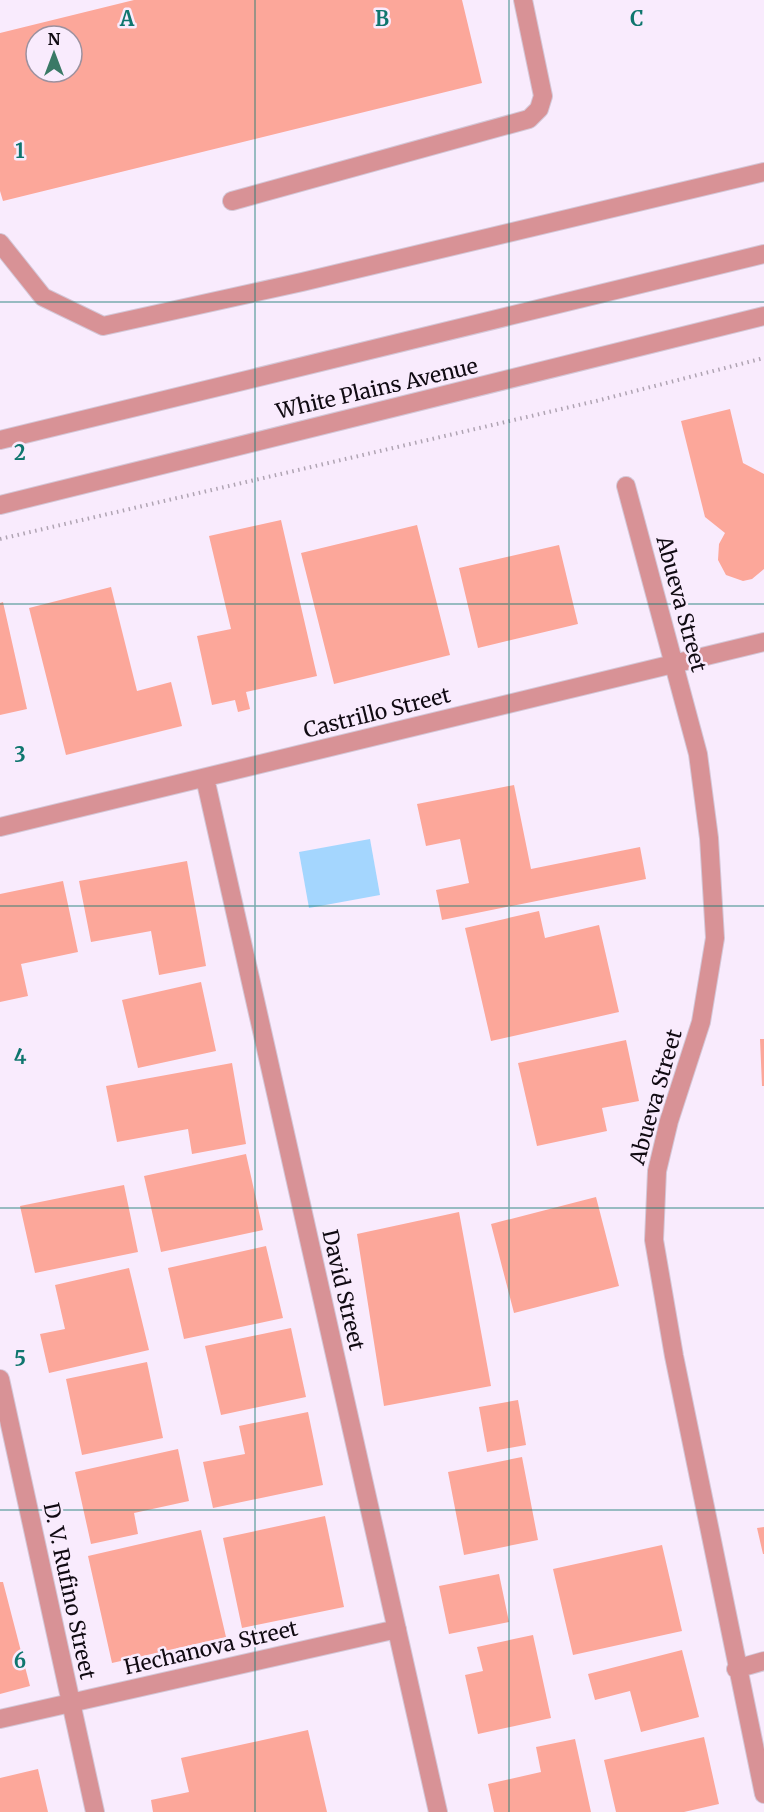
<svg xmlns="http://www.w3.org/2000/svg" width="764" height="1812" viewBox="0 0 764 1812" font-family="Merriweather,serif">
  <rect width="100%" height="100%" fill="#f9ebfd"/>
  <path fill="#a4d6fe" d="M370,839L380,895L309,908L299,852Z"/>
  <path fill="#fca79a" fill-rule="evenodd" d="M134,0H462L482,83L3,201L0,191V33ZM36,36H72V72H36Z
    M730,409L743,463L764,474V569L752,579L743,581L726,575L718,560L719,544L725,533L705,517L681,421Z
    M281,520L317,676L246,692L250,709L238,712L235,700L212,705L197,636L231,629L209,536Z
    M417,525L450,655L334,684L301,553Z
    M559,545L578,624L478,648L459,568Z
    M111,587L137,691L171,682L182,726L66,755L29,608Z
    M3,602L27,709L0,715V603Z
    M514,785L531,869L640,847L646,879L442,920L436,890L469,883L460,839L426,846L417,804Z
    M187,861L206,966L159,975L151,931L91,942L79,881Z
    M63,881L78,952L21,964L28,996L0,1002V894Z
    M539,911L545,938L599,925L619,1012L491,1041L465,928Z
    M201,982L216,1051L138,1068L122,1000Z
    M760,1039H764V1086H762Z
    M626,1040L639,1101L602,1108L607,1131L537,1146L518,1063Z
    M232,1063L246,1144L192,1154L188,1129L117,1142L106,1086Z
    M246,1154L263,1230L161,1252L144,1176Z
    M124,1185L138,1252L35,1273L20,1206Z
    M596,1197L619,1286L514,1313L491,1224Z
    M459,1212L491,1386L384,1406L357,1234Z
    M266,1246L283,1318L184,1339L168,1268Z
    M129,1268L149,1350L49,1373L40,1334L65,1329L55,1285Z
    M291,1328L306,1397L221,1415L205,1346Z
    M147,1362L163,1438L82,1455L66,1379Z
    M518,1400L526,1445L487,1452L479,1407Z
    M308,1412L323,1485L213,1508L203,1462L245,1454L239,1426Z
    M178,1449L189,1501L134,1513L138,1534L91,1544L75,1472Z
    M522,1457L538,1540L464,1555L448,1472Z
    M325,1516L344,1607L242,1628L223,1538Z
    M764,1527V1554H763L757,1528Z
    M201,1530L226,1637L112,1663L88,1556Z
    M662,1545L682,1631L573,1655L553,1569Z
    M499,1574L509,1622L449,1634L439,1586Z
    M0,1582H3L30,1686L0,1694Z
    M533,1635L551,1718L478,1734L465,1675L483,1671L477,1647Z
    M682,1650L699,1717L641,1732L630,1691L595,1700L588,1674Z
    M308,1730L327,1812H153L151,1800L189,1792L181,1758Z
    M704,1737L719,1804L684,1812H616L604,1760Z
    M575,1739L591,1812H494L488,1784L541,1772L536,1747Z
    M38,1769L48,1812H0V1778Z"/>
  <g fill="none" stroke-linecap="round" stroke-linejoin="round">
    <defs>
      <path id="minor" d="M232,201L529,119L539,109L543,96L523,0
        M0,243L43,297L103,326L302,282L764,172
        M0,440L764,254
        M626,486L698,754L709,838L715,938L701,1022L669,1121L657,1171L654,1240L674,1356L764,1794
        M0,505L764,316
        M205,778L438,1812
        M0,827L764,642
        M0,1379L95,1812
        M736,1669L764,1661
        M0,1719L397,1629"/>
    </defs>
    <use href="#minor" stroke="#d4c7d7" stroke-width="20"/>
    <path stroke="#b0a4b3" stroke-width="4" stroke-dasharray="1.5 4.5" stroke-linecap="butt" d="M0,539L596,401L764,358"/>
    <use href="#minor" stroke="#d89296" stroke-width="18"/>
  </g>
  <path fill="none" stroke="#0f766e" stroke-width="1.5" stroke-opacity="0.55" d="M255,0V1812M509,0V1812M0,302H764M0,604H764M0,906H764M0,1208H764M0,1510H764"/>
  <g text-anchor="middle" stroke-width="5" stroke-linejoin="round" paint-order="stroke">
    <g font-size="21" fill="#100a12" stroke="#f9ebfd">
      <text transform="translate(377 389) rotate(-13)" y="7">White Plains Avenue</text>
      <text transform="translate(681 604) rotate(75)" y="7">Abueva Street</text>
      <text transform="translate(377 713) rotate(-14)" y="7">Castrillo Street</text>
      <text transform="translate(656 1097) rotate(-74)" y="7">Abueva Street</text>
      <text transform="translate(343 1290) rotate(77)" y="7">David Street</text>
      <text transform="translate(69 1591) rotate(78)" y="7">D. V. Rufino Street</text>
      <text transform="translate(211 1648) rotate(-13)" y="7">Hechanova Street</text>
    </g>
  </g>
  <g font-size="20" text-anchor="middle" font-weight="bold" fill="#0f766e" stroke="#f9ebfd" stroke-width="5" stroke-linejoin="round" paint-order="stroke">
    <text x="127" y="26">A</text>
    <text x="382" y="26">B</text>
    <text x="637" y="26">C</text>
    <text x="20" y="158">1</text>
    <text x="20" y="460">2</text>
    <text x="20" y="762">3</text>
    <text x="20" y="1064">4</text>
    <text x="20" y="1366">5</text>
    <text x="20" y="1668">6</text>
  </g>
  <g transform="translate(54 54)"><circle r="28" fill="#f9ebfd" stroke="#9c919f" stroke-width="1.5"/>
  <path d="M0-4.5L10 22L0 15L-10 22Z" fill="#3a7966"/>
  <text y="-9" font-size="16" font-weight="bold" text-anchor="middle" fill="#100a12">N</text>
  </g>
</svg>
